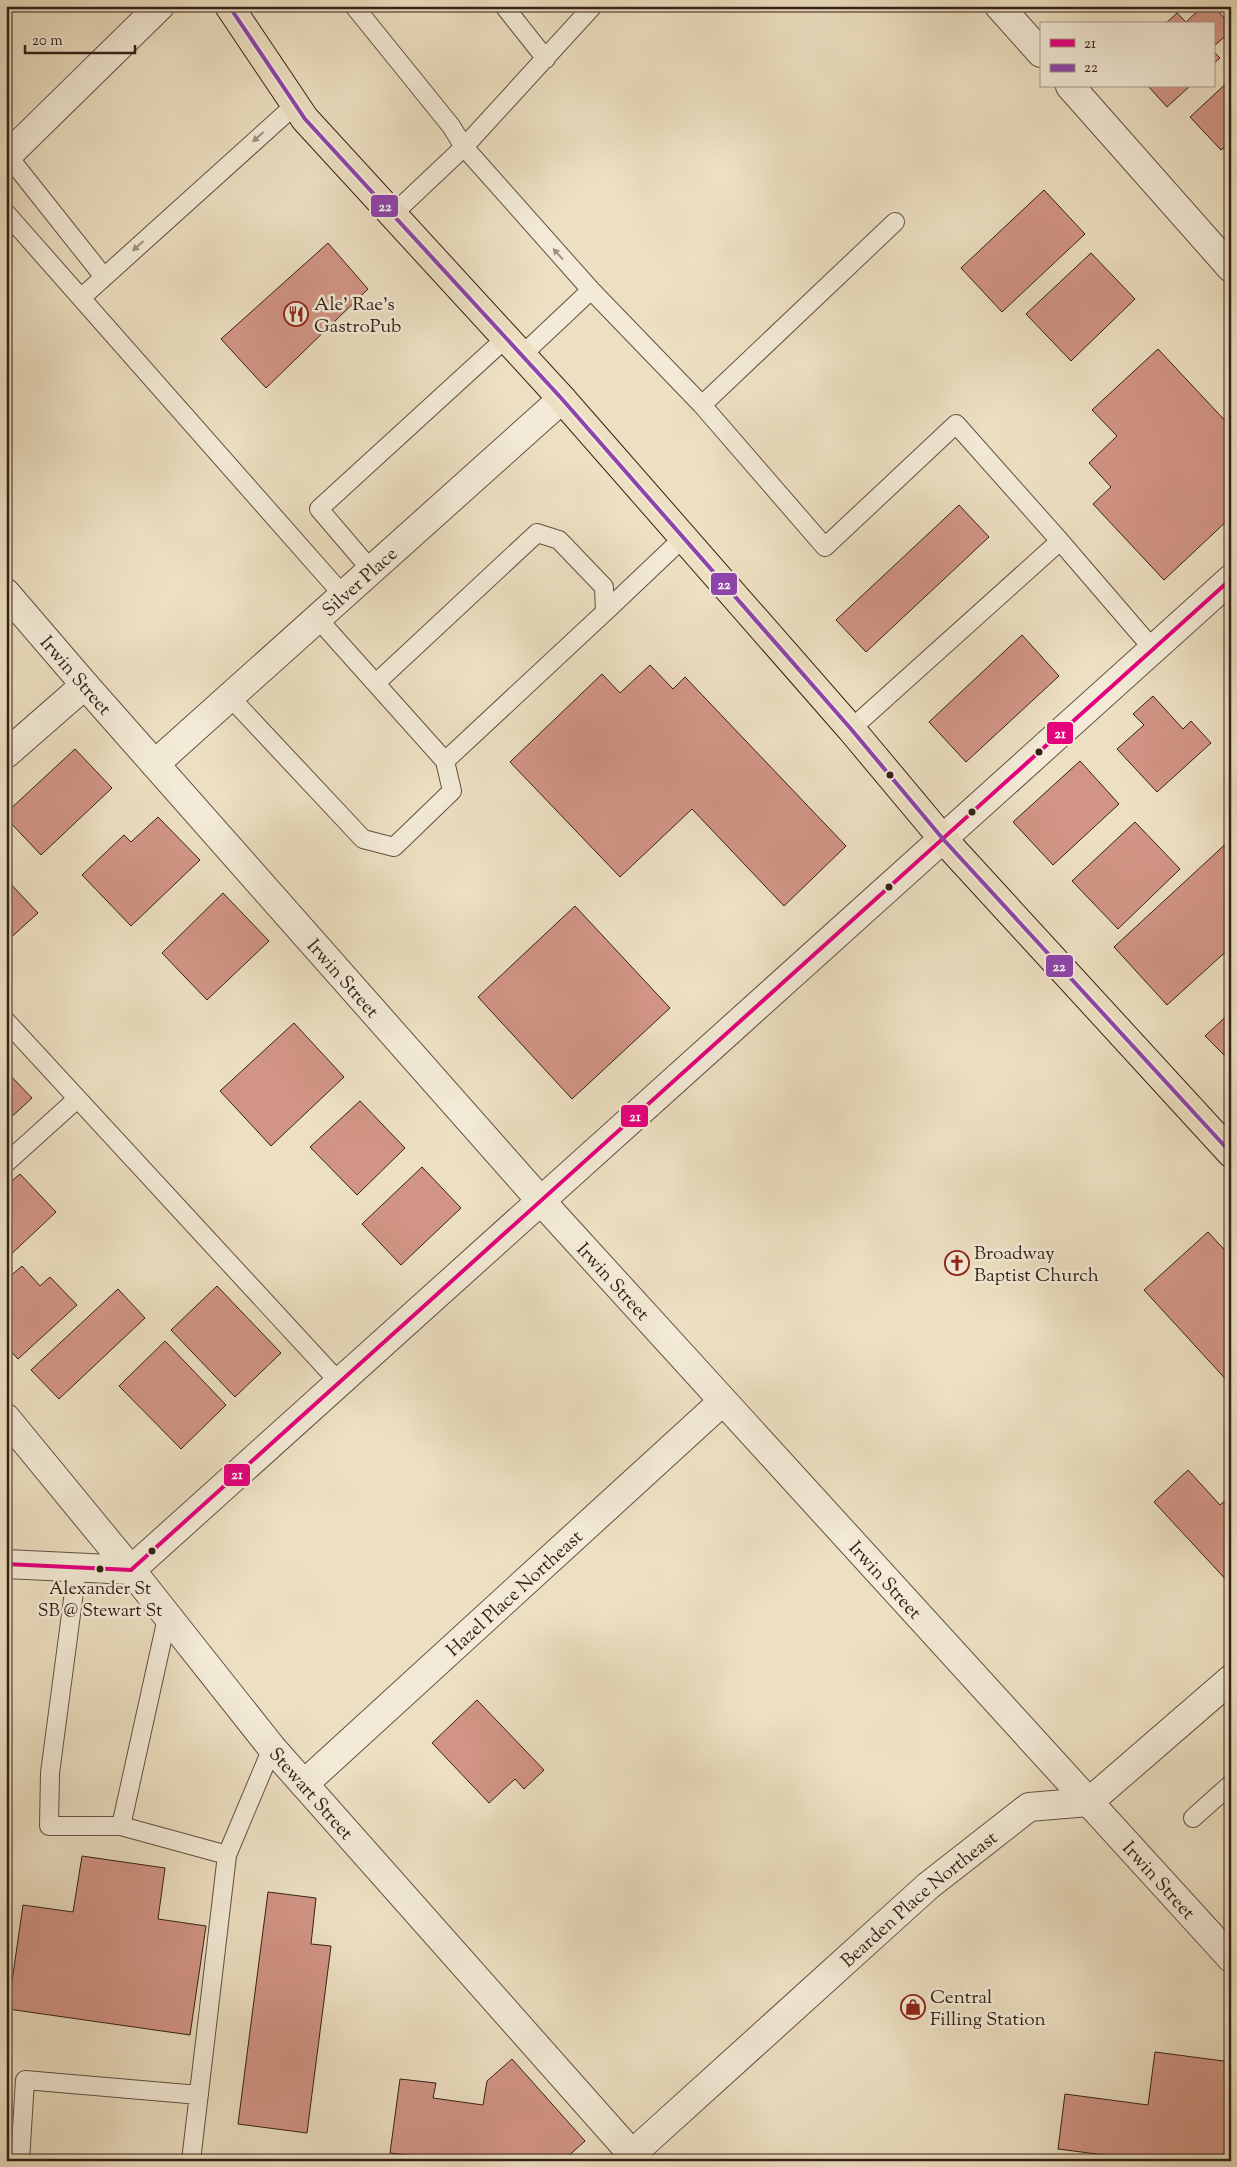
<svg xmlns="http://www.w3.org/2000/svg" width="1237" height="2167" viewBox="0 0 1237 2167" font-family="'Sorts Mill Goudy',serif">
  <rect width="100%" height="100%" fill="#ede0c2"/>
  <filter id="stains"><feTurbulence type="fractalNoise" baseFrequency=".004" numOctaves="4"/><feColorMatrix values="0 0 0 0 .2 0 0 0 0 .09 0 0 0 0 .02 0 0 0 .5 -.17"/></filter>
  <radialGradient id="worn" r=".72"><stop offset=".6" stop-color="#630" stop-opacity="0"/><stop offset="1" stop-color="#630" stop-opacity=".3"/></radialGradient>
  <path fill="#d29585" stroke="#342018" d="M1203,6H1213L1231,25V31L1213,47V24H1165L1177,13L1186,22Z
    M1213,51L1220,58L1213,64Z
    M1231,79V142L1221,150L1190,117Z
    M1148,86H1190L1167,107Z
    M1044,190L1085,234L1002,312L961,268Z
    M328,243L368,289L266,388L221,339Z
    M1091,253L1135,299L1071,361L1026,314Z
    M1158,349L1231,427V517L1164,580L1093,504L1111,487L1089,463L1117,436L1092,410Z
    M959,505L989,537L866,652L836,620Z
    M1022,635L1059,676L966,762L929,722Z
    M650,665L673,689L685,677L846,846L784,906L692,809L620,877L510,762L602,674L620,693Z
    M1153,696L1183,729L1191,721L1211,743L1157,792L1117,749L1144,725L1133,714Z
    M75,749L112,788L41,855L6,818V813Z
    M1080,761L1119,804L1053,865L1013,822Z
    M158,817L200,860L131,926L82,875L124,835L131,842Z
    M1135,822L1180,869L1118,929L1072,881Z
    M1231,839V947L1167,1005L1114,947Z
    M6,879L38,913L6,942Z
    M223,893L269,941L207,1000L162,953Z
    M575,906L670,1008L572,1099L478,997Z
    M1231,1012V1062L1205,1036Z
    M294,1023L344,1077L271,1146L220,1091Z
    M6,1071L32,1098L6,1122Z
    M360,1101L405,1148L357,1195L310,1147Z
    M422,1167L461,1208L401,1265L362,1224Z
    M20,1174L56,1212L6,1259V1186Z
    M1208,1232L1231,1257V1385L1144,1290Z
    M22,1266L40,1286L50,1277L77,1305L18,1359L6,1346V1280Z
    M217,1286L281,1353L235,1397L171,1330Z
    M118,1289L145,1318L59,1399L31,1370Z
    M165,1341L226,1405L181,1449L119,1386Z
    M1188,1470L1220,1505L1231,1496L1230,1584L1154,1502Z
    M477,1700L544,1770L524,1789L515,1779L489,1803L432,1743Z
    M82,1856L165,1868L158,1919L206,1926L190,2035L8,2009L23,1905L73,1912Z
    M268,1892L316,1898L311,1944L331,1946L307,2133L238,2124Z
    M1155,2052L1231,2062V2161H1151L1058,2149L1065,2094L1148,2105Z
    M512,2059L585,2141L563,2161H451L390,2153L400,2079L436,2083L433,2098L483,2105L487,2081Z"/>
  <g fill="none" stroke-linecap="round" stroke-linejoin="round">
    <defs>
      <path id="service" d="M354,6L451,126L464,147L591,290L702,405L825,547L956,424L1060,541
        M504,6L546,59
        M8,156L104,277
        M6,213L343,595
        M392,215L464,147L593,6
        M81,298L295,105
        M522,355L591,290
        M702,405L895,222
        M372,571L319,509L506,338
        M605,612L683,538
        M376,683L537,533L559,540L604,587L605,612L445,761
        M230,697L363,839L394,847L452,791L445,761L318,619
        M851,729L1060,541L1153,649
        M6,1021L339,1382
        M6,1163L77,1099
        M77,1569L50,1773L49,1826H121
        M167,1618L121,1826L227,1855
        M1193,1818L1231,1784
        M20,2161L25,2080L199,2095
        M191,2161L227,1855L272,1748"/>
      <g id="minor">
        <path d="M999,6L1041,53"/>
        <path d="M1070,86L1231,268"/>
        <path d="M6,157L160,6"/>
        <path id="s1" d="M6,593L85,685L541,1201L1231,1958"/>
        <path d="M6,754L85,685"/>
        <path id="s2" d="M155,764L562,399"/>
        <path id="s3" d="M6,1418L131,1570L272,1748L632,2154"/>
        <path d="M6,1564L131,1570L1231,579"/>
        <path id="s4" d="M304,1784L723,1401"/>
        <path id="s5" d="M631,2161L632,2154L928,1886L1029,1807L1089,1802L1231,1679"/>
      </g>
      <path id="primary" d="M229,6L305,119L562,399L851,729L943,839L1231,1153"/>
    </defs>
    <use href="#service" stroke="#625042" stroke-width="20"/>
    <use href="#minor" stroke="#625042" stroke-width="30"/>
    <use href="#primary" stroke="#342018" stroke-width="30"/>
    <use href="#service" stroke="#f3ebd7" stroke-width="18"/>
    <use href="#minor" stroke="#f3ebd7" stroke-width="28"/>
    <use href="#primary" stroke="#ede0c2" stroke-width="28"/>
    <defs>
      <path id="bus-1" d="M6,1564L131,1570L1231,579"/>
      <path id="bus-2" d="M229,6L305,119L562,399L851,729L943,839L1231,1153"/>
    </defs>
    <use href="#bus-1" stroke="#f3ebd7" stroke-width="8"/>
    <use href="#bus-2" stroke="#f3ebd7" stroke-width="8"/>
    <use href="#bus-1" stroke="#e5007d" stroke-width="4"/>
    <use href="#bus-2" stroke="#8e44ad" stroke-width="4"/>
  </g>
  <defs><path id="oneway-solid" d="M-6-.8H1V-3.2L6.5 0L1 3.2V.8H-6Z" transform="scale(1.25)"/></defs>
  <g fill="#9d9081">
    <use href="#oneway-solid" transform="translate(258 137) rotate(138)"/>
    <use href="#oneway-solid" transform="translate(138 246) rotate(138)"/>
    <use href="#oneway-solid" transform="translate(558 254) rotate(-132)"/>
  </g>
  <defs>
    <symbol id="restaurant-ring" viewBox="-11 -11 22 22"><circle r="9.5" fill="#f3ebd7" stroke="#8f2418" stroke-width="1.5"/><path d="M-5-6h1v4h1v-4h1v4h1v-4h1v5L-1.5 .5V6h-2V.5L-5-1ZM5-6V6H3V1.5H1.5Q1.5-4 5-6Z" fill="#8f2418"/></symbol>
    <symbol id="church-ring" viewBox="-11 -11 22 22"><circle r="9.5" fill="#f3ebd7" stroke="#8f2418" stroke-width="1.5"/><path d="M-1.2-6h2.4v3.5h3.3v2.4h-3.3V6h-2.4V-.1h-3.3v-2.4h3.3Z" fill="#8f2418"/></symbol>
    <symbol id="shop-ring" viewBox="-11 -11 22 22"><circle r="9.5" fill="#f3ebd7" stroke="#8f2418" stroke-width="1.5"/><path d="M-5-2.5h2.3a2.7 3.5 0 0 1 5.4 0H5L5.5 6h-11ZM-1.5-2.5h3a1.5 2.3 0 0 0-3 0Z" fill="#8f2418"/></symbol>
  </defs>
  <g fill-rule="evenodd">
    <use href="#restaurant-ring" x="282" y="300" width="28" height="28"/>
    <use href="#church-ring" x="943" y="1249" width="28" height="28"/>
    <use href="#shop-ring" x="899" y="1993" width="28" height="28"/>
  </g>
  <g fill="#342018" stroke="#f3ebd7" stroke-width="2">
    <circle cx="1039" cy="752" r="4.5"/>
    <circle cx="890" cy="775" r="4.5"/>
    <circle cx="972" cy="812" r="4.5"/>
    <circle cx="889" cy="887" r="4.5"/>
    <circle cx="152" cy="1551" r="4.5"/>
    <circle cx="100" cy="1569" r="4.5"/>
  </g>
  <g text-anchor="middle" stroke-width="5" stroke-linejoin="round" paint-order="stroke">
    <g font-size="18" fill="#342018" stroke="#f3ebd7">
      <text x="100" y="1594">Alexander St<tspan x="100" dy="22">SB @ Stewart St</tspan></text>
    </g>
    <g font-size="19" fill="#342018" stroke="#f3ebd7" text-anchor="start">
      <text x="314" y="310">Ale' Rae’s<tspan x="314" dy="22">GastroPub</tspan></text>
      <text x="974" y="1259">Broadway<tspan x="974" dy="22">Baptist Church</tspan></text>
      <text x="930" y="2003">Central<tspan x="930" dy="22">Filling Station</tspan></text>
    </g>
    <g font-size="19" fill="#342018" stroke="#f3ebd7">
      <text dy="7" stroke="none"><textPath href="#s2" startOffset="274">Silver Place</textPath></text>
      <text dy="7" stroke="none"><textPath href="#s1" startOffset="108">Irwin Street</textPath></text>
      <text dy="7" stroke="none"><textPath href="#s1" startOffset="512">Irwin Street</textPath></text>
      <text dy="7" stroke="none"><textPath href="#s1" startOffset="918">Irwin Street</textPath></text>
      <text dy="7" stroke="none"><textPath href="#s1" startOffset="1322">Irwin Street</textPath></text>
      <text dy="7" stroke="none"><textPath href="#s4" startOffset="284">Hazel Place Northeast</textPath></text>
      <text dy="7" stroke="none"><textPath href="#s3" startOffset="484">Stewart Street</textPath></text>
      <text dy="7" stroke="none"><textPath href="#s1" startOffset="1728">Irwin Street</textPath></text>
      <text dy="7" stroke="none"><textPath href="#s5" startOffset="391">Bearden Place Northeast</textPath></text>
    </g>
  </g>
  <g stroke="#f3ebd7" stroke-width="2">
    <rect x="370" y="194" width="29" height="24" rx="5" fill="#8e44ad"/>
    <rect x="710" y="572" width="28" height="24" rx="5" fill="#8e44ad"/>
    <rect x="1046" y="721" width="28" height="24" rx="5" fill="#e5007d"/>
    <rect x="1045" y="954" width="29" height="24" rx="5" fill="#8e44ad"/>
    <rect x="620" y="1104" width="29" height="24" rx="5" fill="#e5007d"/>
    <rect x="223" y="1463" width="28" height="24" rx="5" fill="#e5007d"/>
  </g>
  <g font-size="14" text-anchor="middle" font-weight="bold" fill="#fff">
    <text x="385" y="211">22</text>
    <text x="724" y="589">22</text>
    <text x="1060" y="738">21</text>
    <text x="1059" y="971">22</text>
    <text x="635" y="1121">21</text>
    <text x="237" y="1479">21</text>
  </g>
  <rect width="1237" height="2167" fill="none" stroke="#ede0c2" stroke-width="25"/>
  <rect x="8" y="8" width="1222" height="2152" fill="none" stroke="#342018" stroke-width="2.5"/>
  <rect x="12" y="12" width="1212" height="2142" fill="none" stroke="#342018"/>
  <rect x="1040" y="22" width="175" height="65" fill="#f3ebd7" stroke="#a79a8b"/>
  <rect x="1050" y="39" width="25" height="8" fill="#e5007d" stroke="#a79a8b"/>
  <text x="1084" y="48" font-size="15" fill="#342018">21</text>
  <rect x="1050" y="64" width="25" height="8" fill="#8e44ad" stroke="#a79a8b"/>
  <text x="1084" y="72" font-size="15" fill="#342018">22</text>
  <path d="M25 45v8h110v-8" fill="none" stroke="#342018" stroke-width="2.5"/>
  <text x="32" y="45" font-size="15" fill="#342018" stroke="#f3ebd7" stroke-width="4" paint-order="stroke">20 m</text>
  <rect width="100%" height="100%" filter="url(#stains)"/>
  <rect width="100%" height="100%" fill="url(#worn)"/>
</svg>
